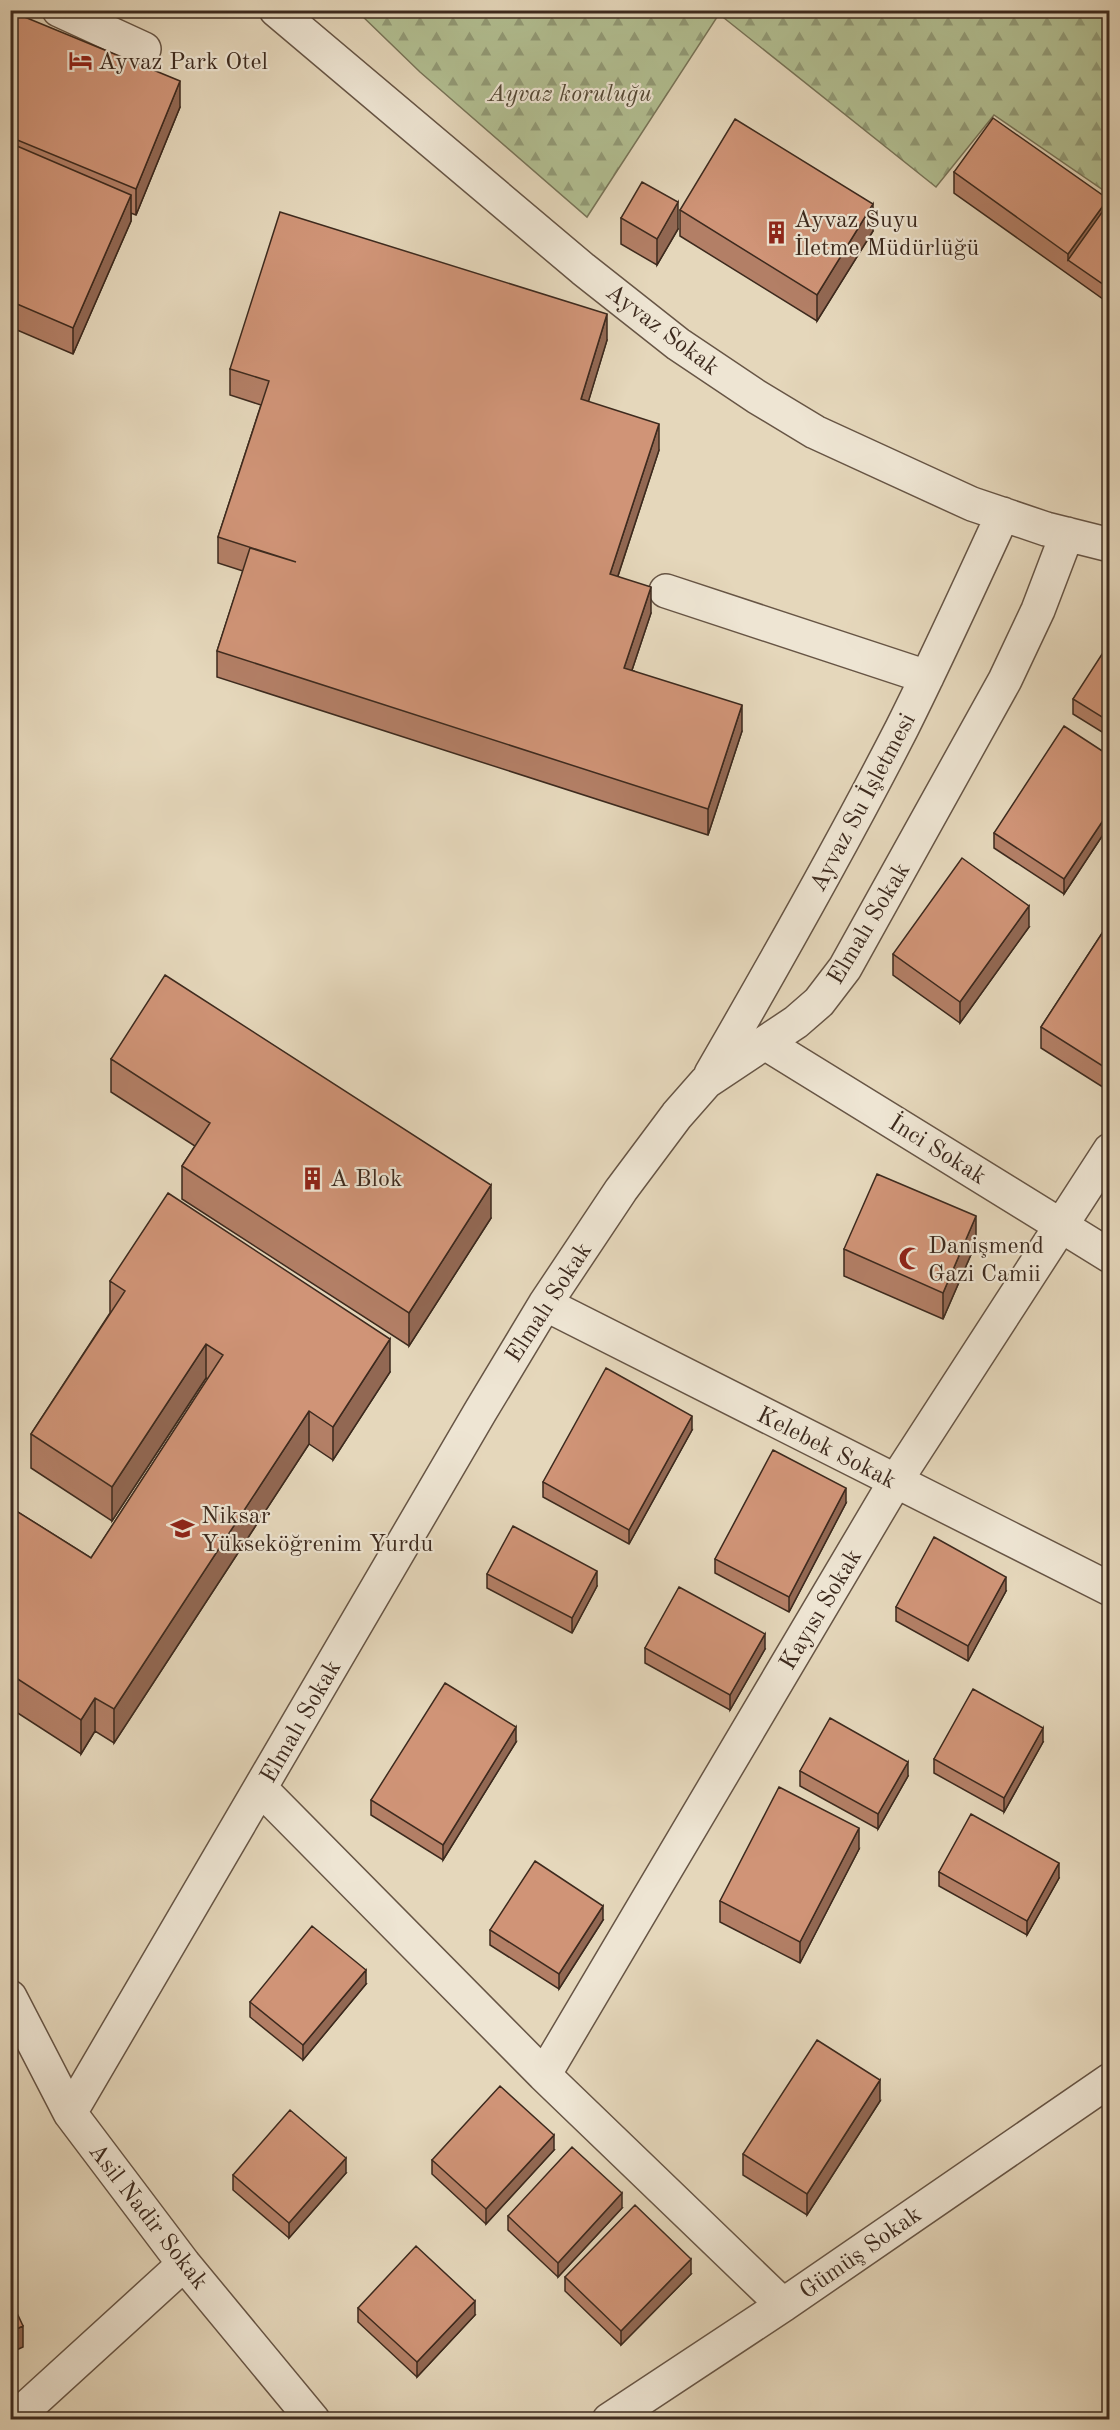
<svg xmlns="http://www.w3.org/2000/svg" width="1120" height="2430" viewBox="0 0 1120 2430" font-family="'Old Standard TT',serif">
  <defs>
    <pattern id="forest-firs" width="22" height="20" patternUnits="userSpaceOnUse" patternTransform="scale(1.5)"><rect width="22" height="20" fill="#b2bf92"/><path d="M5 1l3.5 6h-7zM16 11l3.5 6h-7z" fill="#929b77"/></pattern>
  </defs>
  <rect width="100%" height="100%" fill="#e5d7bb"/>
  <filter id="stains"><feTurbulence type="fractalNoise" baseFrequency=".00333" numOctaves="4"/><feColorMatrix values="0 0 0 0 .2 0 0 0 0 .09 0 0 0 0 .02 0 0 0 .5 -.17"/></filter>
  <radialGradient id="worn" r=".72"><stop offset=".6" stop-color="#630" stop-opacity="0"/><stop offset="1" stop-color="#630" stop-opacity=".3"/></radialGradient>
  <path fill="url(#forest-firs)" stroke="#787458" stroke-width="1.5" d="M357,11H1109V194L994,115L936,187L719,14L587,217L420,72Z"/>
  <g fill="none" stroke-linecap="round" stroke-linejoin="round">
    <defs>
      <path id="minor" d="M59,10L144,49
        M276,10L583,269L678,344L757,397L815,432L972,504L1046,529L1110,545
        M666,591L927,677
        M765,1043L1110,1256
        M711,1074C777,960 842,845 902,728C937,658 970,586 1003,514
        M545,1304L1110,1589
        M261,1789L544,2075L783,2305
        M10,1997L70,2113L184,2264L313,2420
        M544,2075L895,1482L1110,1150
        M70,2113L480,1412L545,1304L621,1190L677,1115L706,1082L796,1022L819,1002L845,968L1005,680L1038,610L1067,534
        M13,2420L184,2264
        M609,2420L783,2305L1110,2080"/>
    </defs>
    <use href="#minor" stroke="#675545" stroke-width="36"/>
    <use href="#minor" stroke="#eee5d3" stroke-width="33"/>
  </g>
  <path fill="#b37f66" stroke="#3d2a1e" stroke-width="1.5" d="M10,11L180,107L136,215L131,213V221L73,354L10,327Z
    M954,172L1108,204L1110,201V304L954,193Z
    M680,210L873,231L817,321L680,236Z
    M621,218L678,229L657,265L621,244Z
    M607,340L588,402L659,450L618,576L651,613L632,670L742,731L708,835L217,677V651L243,571L218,563V537L261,405L230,395V369Z
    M1110,650V737L1073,714V699Z
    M1110,756V824L1064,894L994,848V833Z
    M1110,921V1090L1109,1091L1041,1048V1027Z
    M1029,927L960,1023L893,975V954Z
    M111,1059L491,1218L409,1346L182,1199V1166L195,1146L111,1092Z
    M976,1243L943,1319L844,1276V1249Z
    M110,1281L390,1372L333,1460L309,1444L114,1743L95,1731L81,1754L10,1708V1507L91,1558L208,1379L206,1378L112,1521L31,1468V1434L110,1313Z
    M692,1430L629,1544L543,1497V1482Z
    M846,1503L789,1612L715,1573V1559Z
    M487,1574L597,1586L572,1633L487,1588Z
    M1006,1591L968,1661L896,1621V1607Z
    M645,1648L765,1649L730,1710L645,1663Z
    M516,1742L443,1860L371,1815V1800Z
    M1043,1742L1004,1812L934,1773V1759Z
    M800,1771L908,1776L878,1829L800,1786Z
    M859,1849L800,1963L720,1922V1901Z
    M939,1872L1059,1878L1027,1935L939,1886Z
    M603,1920L559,1989L490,1945V1930Z
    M366,1984L303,2060L250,2017V2002Z
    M880,2101L807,2215L743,2175V2154Z
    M554,2150L486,2224L432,2174V2160Z
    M346,2173L289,2238L233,2190V2175Z
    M622,2208L558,2277L508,2230V2216Z
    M691,2274L621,2345L565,2291V2277Z
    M358,2308L475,2315L417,2377L358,2322Z"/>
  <path fill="#926853" stroke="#3d2a1e" stroke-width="1.5" d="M180,81V107L136,215V189Z
    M131,195V221L73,354V328Z
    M1108,199V220L1068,260V254Z
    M678,202V229L657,265V239Z
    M873,204V231L817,321V295Z
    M607,314V340L581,426V399Z
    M659,424V450L610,600V574Z
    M651,587V613L624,694V668Z
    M742,705V731L708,835V809Z
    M1110,810V824L1064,894V879Z
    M17,868V902L10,912V878Z
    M1029,906V927L960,1023V1002Z
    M15,933V966L10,973V939Z
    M1110,1069V1090L1109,1091V1070Z
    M491,1185V1218L409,1346V1313Z
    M976,1216V1243L943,1319V1293Z
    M390,1339V1372L333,1460V1427Z
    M206,1344V1378L112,1521V1487Z
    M309,1411V1444L114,1743V1709Z
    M692,1416V1430L629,1544V1530Z
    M846,1488V1503L789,1612V1597Z
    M597,1571V1586L572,1633V1618Z
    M1006,1577V1591L968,1661V1646Z
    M765,1634V1649L730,1710V1695Z
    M95,1698V1731L81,1754V1720Z
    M516,1727V1742L443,1860V1845Z
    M1043,1728V1742L1004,1812V1798Z
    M908,1762V1776L878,1829V1814Z
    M859,1828V1849L800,1963V1942Z
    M1059,1863V1878L1027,1935V1921Z
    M603,1906V1920L559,1989V1974Z
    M366,1970V1984L303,2060V2045Z
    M880,2080V2101L807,2215V2194Z
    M554,2135V2150L486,2224V2209Z
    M346,2158V2173L289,2238V2223Z
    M622,2193V2208L558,2277V2263Z
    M691,2259V2274L621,2345V2331Z
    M475,2301V2315L417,2377V2362Z
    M23,2326V2347L10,2353V2332Z"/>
  <path fill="#d09477" stroke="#3d2a1e" stroke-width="1.5" d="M10,11L180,81L136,189L10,137Z
    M993,118L1108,199L1068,254L954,172Z
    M735,119L873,204L817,295L680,210Z
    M10,143L131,195L73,328L10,301Z
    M642,182L678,202L657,239L621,218Z
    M1110,201V289L1068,260Z
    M280,212L607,314L581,399L659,424L610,574L651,587L624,668L742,705L708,809L217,651L250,548L296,562L218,537L269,381L230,369Z
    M1106,648L1110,650V722L1073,699Z
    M1064,726L1110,756V810L1064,879L994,833Z
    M962,858L1029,906L960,1002L893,954Z
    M10,864L17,868L10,878Z
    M1110,921V1069L1109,1070L1041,1027Z
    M10,930L15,933L10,939Z
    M165,975L491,1185L409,1313L182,1166L210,1123L111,1059Z
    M877,1174L976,1216L943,1293L844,1249Z
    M168,1193L390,1339L333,1427L309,1411L114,1709L95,1698L81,1720L10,1674V1654L16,1646L10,1642V1507L91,1558L223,1355L206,1344L112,1487L31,1434L125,1291L110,1281Z
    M606,1368L692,1416L629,1530L543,1482Z
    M773,1450L846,1488L789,1597L715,1559Z
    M513,1526L597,1571L572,1618L487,1574Z
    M934,1537L1006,1577L968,1646L896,1607Z
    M679,1587L765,1634L730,1695L645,1648Z
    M445,1683L516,1727L443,1845L371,1800Z
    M973,1689L1043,1728L1004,1798L934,1759Z
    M830,1718L908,1762L878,1814L800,1771Z
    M779,1787L859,1828L800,1942L720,1901Z
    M971,1814L1059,1863L1027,1921L939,1872Z
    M535,1861L603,1906L559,1974L490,1930Z
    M312,1926L366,1970L303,2045L250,2002Z
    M817,2040L880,2080L807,2194L743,2154Z
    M500,2086L554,2135L486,2209L432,2160Z
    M290,2110L346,2158L289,2223L233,2175Z
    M572,2147L622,2193L558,2263L508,2216Z
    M635,2205L691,2259L621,2331L565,2277Z
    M416,2246L475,2301L417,2362L358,2308Z
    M10,2298L23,2326L10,2332Z"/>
  <defs>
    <symbol id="hotel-bare" viewBox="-9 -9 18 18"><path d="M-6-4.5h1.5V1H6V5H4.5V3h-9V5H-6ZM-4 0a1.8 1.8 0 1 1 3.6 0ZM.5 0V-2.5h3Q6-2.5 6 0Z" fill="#8f2418" stroke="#eee5d3" stroke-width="2.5" paint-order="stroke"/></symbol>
    <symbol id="building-bare" viewBox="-9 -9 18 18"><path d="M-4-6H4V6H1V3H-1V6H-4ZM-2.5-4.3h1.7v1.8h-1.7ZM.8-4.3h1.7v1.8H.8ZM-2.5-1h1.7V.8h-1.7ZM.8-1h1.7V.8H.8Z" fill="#8f2418" stroke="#eee5d3" stroke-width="2.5" paint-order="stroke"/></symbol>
    <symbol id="mosque-bare" viewBox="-9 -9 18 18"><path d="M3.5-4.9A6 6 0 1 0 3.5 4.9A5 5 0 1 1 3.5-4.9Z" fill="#8f2418" stroke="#eee5d3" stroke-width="2.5" paint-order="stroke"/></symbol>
    <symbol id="school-bare" viewBox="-9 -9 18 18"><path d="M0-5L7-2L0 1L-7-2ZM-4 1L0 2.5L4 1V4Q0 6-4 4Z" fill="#8f2418" stroke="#eee5d3" stroke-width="2.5" paint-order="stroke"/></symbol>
  </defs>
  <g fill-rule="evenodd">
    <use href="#hotel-bare" x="64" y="44" width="33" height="33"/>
    <use href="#building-bare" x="760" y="216" width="33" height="33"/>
    <use href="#building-bare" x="296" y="1162" width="33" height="33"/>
    <use href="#mosque-bare" x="894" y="1242" width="33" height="33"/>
    <use href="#school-bare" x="166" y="1512" width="33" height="33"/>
  </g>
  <g text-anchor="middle" stroke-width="4.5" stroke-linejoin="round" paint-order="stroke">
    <g font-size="24" fill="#3d2a1e" stroke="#eee5d3" text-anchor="start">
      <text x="98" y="69">Ayvaz Park Otel</text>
      <text x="794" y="227">Ayvaz Suyu<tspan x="794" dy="28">İletme Müdürlüğü</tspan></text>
      <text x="330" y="1186">A Blok</text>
      <text x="928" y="1253">Danişmend<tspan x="928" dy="28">Gazi Camii</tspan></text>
      <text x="201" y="1523">Niksar<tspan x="201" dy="28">Yükseköğrenim Yurdu</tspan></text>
    </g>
    <g font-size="24" font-style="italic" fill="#544835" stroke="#eee5d3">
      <text x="570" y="101">Ayvaz koruluğu</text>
    </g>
    <g font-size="24" fill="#3d2a1e" stroke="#eee5d3">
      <text transform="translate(663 329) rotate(37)" y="8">Ayvaz Sokak</text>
      <text transform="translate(862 802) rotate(-62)" y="8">Ayvaz Su İşletmesi</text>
      <text transform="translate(868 923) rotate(-59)" y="8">Elmalı Sokak</text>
      <text transform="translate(938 1149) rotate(32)" y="8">İnci Sokak</text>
      <text transform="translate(548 1302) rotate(-57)" y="8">Elmalı Sokak</text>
      <text transform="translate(827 1447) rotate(27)" y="8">Kelebek Sokak</text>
      <text transform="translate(820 1609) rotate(-59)" y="8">Kayısı Sokak</text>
      <text transform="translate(300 1721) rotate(-60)" y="8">Elmalı Sokak</text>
      <text transform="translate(149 2216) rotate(52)" y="8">Asil Nadir Sokak</text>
      <text transform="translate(860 2252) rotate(-35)" y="8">Gümüş Sokak</text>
    </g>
  </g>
  <rect width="1120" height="2430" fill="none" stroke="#e5d7bb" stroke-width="36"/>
  <rect x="12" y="12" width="1096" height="2406" fill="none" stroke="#3d2a1e" stroke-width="3"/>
  <rect x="18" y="18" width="1084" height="2394" fill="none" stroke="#3d2a1e" stroke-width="1.5"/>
  <rect width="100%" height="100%" filter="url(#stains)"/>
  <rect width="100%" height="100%" fill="url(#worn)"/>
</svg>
